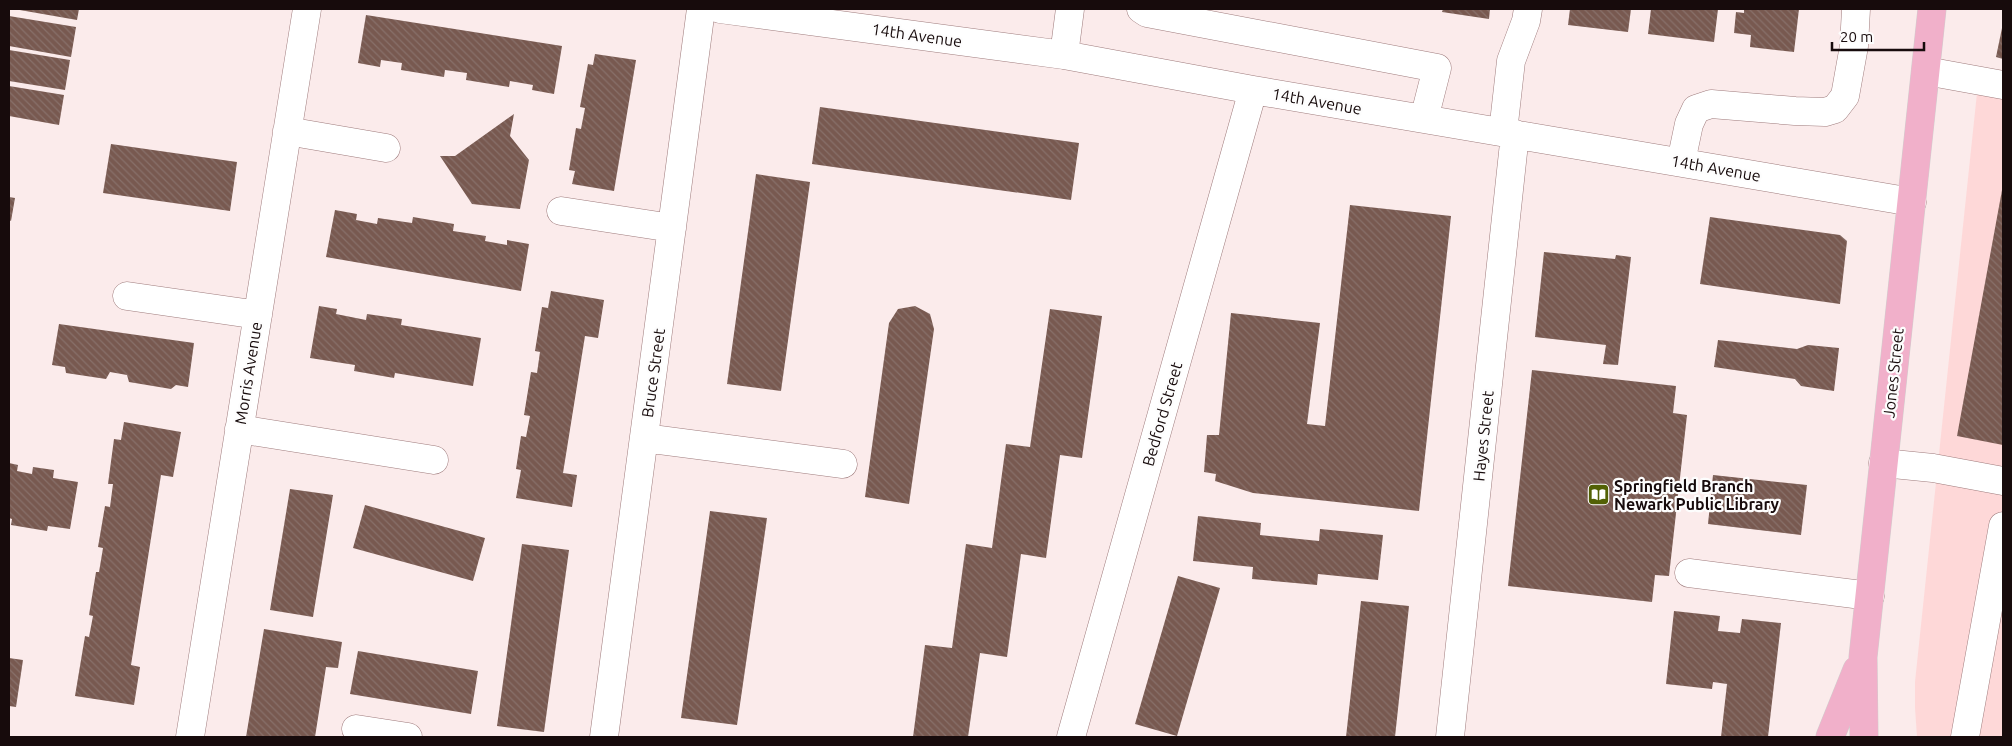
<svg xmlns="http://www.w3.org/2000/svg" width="2012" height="746" viewBox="0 0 2012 746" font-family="Ubuntu,sans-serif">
  <defs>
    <pattern id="building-back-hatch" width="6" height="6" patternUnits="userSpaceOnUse" patternTransform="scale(1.25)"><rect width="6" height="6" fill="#785950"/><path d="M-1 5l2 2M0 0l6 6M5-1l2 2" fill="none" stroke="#88706a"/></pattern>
  </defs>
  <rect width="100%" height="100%" fill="#fbebeb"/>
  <path fill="#fed8d8" d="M1979,74L2003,79V737H1917L1915,708V682Z"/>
  <path fill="url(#building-back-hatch)" d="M14,9H79L77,20Z
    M1443,9H1490L1489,19L1442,12Z
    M1570,9H1631L1628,32L1568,25Z
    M1651,9H1718L1714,42L1648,34Z
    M1744,9H1799L1794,52L1750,47L1751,35L1734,33L1736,12L1744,13Z
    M366,15L562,46L554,94L532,90L533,85L510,81L509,87L466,80L467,73L445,70L444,77L401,70L402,63L381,60L380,67L358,63Z
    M9,16L76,27L71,57L9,46Z
    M2002,28H2003V59L1996,57Z
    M9,50L70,60L65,90L9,81Z
    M595,54L636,60L614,191L572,184L575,171L569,170L576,128L581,129L585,108L580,107L588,64L593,65Z
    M9,86L64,95L59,125L9,116Z
    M820,107L1079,143L1071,200L812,164Z
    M514,114L510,136L529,160L520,209L472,204L440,156H455Z
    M111,144L237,162L230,211L103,193Z
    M756,174L810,182L781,391L727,384Z
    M2002,190H2003V445L1957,436Z
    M9,197L15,198L11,221L9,220Z
    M1350,205L1451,216L1419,511L1253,493L1215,481L1216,474L1204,472L1207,435H1219L1231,313L1320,323L1307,424L1325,426Z
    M335,210L357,214L356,220L377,224L378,218L412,223L413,217L454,224L453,231L486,236L485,241L507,245V240L529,244L521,291L326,257Z
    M1710,217L1840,235L1847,241L1840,304L1700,284Z
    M1544,252L1615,259L1616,255L1631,257L1618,365L1603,364L1606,345L1535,337Z
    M551,291L604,300L598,338L585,336L563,473L577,475L572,507L516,498L521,470L516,469L521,436L526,437L530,416L524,415L531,372L537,373L540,352L535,351L542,307L548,308Z
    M319,306L337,309L336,314L366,320L367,314L402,319L401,325L481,338L473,386L395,373L394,378L354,371L355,365L310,358Z
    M915,306L930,314L934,329L909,504L865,497L889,323L898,309Z
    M1050,309L1102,316L1082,458L1060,455L1046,558L1021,554L1007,657L980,653L968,737H913L925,645L952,648L966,544L992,548L1006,444L1030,447Z
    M59,324L194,343L188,387L176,385L171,389L129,382L127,375L110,372L106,379L66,373L65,367L52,365Z
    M1718,340L1797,349L1808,345L1839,348L1834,391L1801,386L1795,379L1714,367Z
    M1532,370L1676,386L1673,413L1687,415L1669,576L1655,575L1652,602L1508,586Z
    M124,422L181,432L173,477L161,475L131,665L140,667L134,705L75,696L85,636L89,637L93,616L89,615L96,572H99L103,548L98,547L105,506L110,507L113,484H108L114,439L121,440Z
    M9,463L18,465L17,471L32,474L33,467L54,470L53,478L78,482L70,529L48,526L47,531L11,525L12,519L9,518Z
    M1713,475L1807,485L1801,535L1708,524Z
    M290,489L333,495L313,617L270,610Z
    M365,505L485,538L473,581L353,548Z
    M710,511L767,518L737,725L681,718Z
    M1198,516L1261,523L1260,535L1319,541L1320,529L1383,535L1378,580L1318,574L1317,585L1252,579L1253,567L1193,561Z
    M522,544L569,550L544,732L497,726Z
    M1178,576L1220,588L1177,736L1135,724Z
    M1361,601L1409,606L1395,737H1346Z
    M1674,611L1720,616L1718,631L1740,633L1742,619L1781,623L1768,737H1721L1727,684L1713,682L1712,689L1666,684Z
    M264,629L342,642L338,668L326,667L315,737H246Z
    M358,651L478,671L471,714L350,694Z
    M9,658L23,660L16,707L9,706Z"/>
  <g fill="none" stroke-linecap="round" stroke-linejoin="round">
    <defs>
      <path id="minor" d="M720,9L1064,55L1253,90L1912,202
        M1141,9L1147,13L1437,68L1424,119
        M1064,55L1070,9
        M1926,71L2003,85
        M287,131L386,148
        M1503,132L1511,61L1526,21L1528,9
        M1681,162L1689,124L1696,109L1711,104L1795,111L1825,112L1835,109L1845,96L1854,46L1856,9
        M561,211L672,228
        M127,296L258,315
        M239,429L434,460
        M644,438L843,464
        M1883,463L1933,468L2003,481
        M1689,573L1870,596
        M356,729L408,737
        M190,737L307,9
        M604,737L701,9
        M1071,737L1253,90
        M1450,737L1515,134
        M1965,737L2003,526"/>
      <path id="major" d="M1830,737L1857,670
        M1864,737L1863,657L1932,9"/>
    </defs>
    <use href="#minor" stroke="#9f7c7d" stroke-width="29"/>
    <use href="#major" stroke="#d1cece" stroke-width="29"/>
    <use href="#minor" stroke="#fff" stroke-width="28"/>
    <use href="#major" stroke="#f1b0ca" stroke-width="28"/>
  </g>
  <defs>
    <symbol id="library-square" viewBox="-11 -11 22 22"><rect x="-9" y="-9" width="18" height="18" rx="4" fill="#526105" stroke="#fdfdfd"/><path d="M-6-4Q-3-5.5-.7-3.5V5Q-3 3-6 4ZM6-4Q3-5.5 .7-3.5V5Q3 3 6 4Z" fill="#fff"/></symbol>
  </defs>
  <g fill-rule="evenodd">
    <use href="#library-square" x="1586" y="482" width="25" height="25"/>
  </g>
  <g text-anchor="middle" stroke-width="4.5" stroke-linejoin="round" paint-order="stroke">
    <g font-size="16" fill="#170b0c" stroke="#fdfdfd">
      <text transform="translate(917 35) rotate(8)" y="6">14th Avenue</text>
      <text transform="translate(1317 101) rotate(10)" y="6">14th Avenue</text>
      <text transform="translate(1716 168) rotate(10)" y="6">14th Avenue</text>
      <text transform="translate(248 373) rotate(-81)" y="6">Morris Avenue</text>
      <text transform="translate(653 373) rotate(-82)" y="6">Bruce Street</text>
      <text transform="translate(1893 373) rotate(-84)" y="6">Jones Street</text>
      <text transform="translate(1162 414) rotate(-74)" y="6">Bedford Street</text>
      <text transform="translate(1483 436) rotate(-84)" y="6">Hayes Street</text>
    </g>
    <g font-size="16" font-weight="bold" fill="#170b0c" stroke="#fdfdfd" text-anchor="start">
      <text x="1614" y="492">Springfield Branch<tspan x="1614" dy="18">Newark Public Library</tspan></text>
    </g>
  </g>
  <rect width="2012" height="746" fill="none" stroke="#170b0c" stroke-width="20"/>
  <path d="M1832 42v8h92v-8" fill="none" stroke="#170b0c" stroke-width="2.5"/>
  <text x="1840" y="42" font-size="15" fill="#170b0c" stroke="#fdfdfd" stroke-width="4" paint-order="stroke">20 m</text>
</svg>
